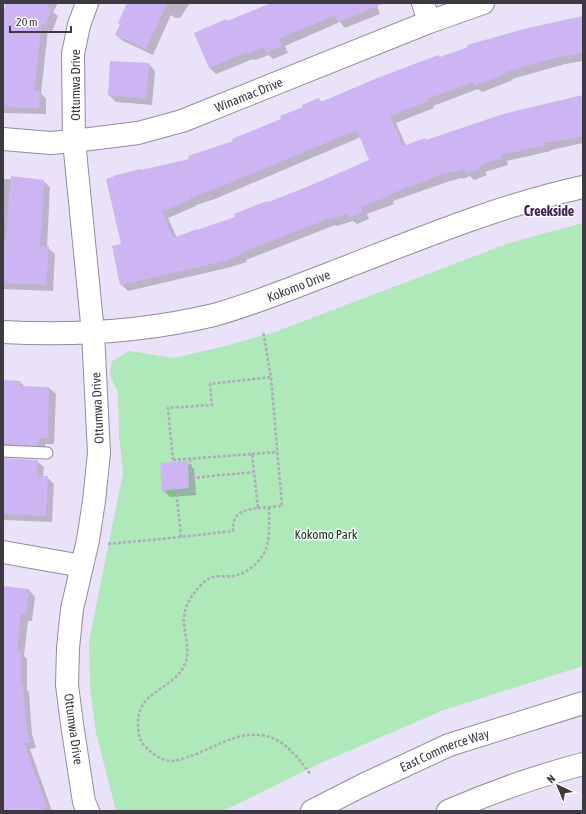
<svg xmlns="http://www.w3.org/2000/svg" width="586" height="814" viewBox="0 0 586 814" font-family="'Asap Condensed',sans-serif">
  <rect width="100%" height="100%" fill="#eae2f9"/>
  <path fill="#afe8b9" d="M583,223V666L444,710L321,763L223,811H116L96,733L90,688L89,641L123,473L119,436L118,393L110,375L111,362L129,351L174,358L225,346L275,332L509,243Z"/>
  <path fill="#0003" fill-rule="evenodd" d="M8,3H58L53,12L58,16L52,32L48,30L41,93L46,99V114L3,113V22Z
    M128,3H190L180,18H175L171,15L153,55L123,41L116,35Z
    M274,3H376L380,14L345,28L340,22L285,46L288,53L273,59L269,55L255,60L253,59L216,74L210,68L195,34Z
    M583,17V61L565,64L512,79L513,80L482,92L478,89L433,106L434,108L396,123L406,146L583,96V143L551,150V151L507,161L508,165L485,172L487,175L474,180L470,176L463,179L462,178L454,180H453L393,201L394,204L367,214L369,219L357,224L353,221L337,226L335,225L246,260L247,262L227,268L128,291L121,284L122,245L141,171L190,160L234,142L282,119L319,99L323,103L441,58ZM361,137L371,161L268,203L237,218L177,238L168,218L196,206V205L215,199Z
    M149,64L155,71L152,105L116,102L109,95Z
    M3,179L43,181L50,187L47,247L55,254L53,291L3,289Z
    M3,381L20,382L25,387L49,388L56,394L54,444H45V452L3,456Z
    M3,459L37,461L44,467L43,477H47L54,484L52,522L3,520Z
    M187,462L194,469L196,495L170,497L163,490Z
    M3,587L29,590L35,597L32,621H28L24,656L27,659V690L29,692L32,734L36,748L30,749L52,811H3Z"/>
  <path fill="#ccb5f2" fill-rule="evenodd" d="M6,3H49L47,7L51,9L46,25L42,24L34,91H40L39,108L3,107V13Z
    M127,3H167L146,49L115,35L120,24L118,23Z
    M271,3H382V4L338,22L335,15L279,39L282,46L266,53L264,48L248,54L247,52L209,68L194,33L226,19L227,21Z
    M583,16V53L558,57L506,72L507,73L474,86L473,82L427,99L428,101L390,116L403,146L425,138L426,140L503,114L583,95V136L545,143V145L501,155L502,158L479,165L480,169L466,174L464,169L455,173V171L446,174V173L387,195V197L361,207L363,212L349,218L347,214L329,220L328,219L240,253L241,255L220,262L120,285L112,246L121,244L106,179L113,177V176L141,169V170L189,159L188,156L233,141L232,139L281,119L280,116L303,107L302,105L319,98L321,102L375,79L422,61L439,55L440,57L468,47L467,45L528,28ZM357,130L369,160L307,187L268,202L267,201L234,214L235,217L197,230V229L173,238L162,211L190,200V198L208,192Z
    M110,61L149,63L146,99L108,95Z
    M11,176L44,180L40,246H49L46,285L3,283V243H5Z
    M3,380L21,381L20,386L49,387L48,438H39L38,446L3,444Z
    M3,458L38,460L37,476H48L46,516L3,514Z
    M188,461L189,488L162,491L160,463Z
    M3,586L29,589L26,615L21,614L17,651H21V685L23,684L26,726L30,742L24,743L47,808L38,811H3Z"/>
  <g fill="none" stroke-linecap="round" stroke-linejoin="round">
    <defs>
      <path id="service" d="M3,451L47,453"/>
      <g id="minor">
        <path d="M87,3L79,25L73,54L74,141L93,333"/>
        <path d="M423,3L429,22"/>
        <path id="s1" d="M3,139L51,143L74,141L138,133L182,121L429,22L483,3"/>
        <path d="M3,552L82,566"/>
      </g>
      <g id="tertiary">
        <path id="s2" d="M3,332C76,336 143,332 214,315C254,304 292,288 331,273C414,241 496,206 583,187"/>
        <path d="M88,811L84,802L72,724L67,685L68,648L72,609L88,540L94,501L99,453L93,333"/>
      </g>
      <g id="secondary">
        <path id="s3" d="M312,811L363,785L449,745L583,703"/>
        <path d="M448,811C492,792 537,776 583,764"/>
      </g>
    </defs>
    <use href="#service" stroke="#938ba0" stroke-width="13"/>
    <use href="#minor" stroke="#938ba0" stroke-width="24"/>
    <use href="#tertiary" stroke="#938ba0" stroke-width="24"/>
    <use href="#secondary" stroke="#938ba0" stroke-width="24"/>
    <path stroke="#afa9bb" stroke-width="2.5" stroke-dasharray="3 2" stroke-linecap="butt" d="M252,454L277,452
      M173,460L252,454L258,508C243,510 232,513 233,531L181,537L176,489
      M173,460L168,408L212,405L210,384L271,377
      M192,478L254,472
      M177,493L193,491L190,459
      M269,507C269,518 270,530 268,541C266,557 251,572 234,576C227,577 217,575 210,578C205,580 198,588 195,592C191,597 186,605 185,611C180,629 194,650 183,668C170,690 137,692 138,724C138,730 139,739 143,744C149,751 161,761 171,761C178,761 185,758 191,756C216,747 239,730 266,736C286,740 299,760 311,775
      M258,508L282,506L271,377L263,331
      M108,544L181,537"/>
    <use href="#service" stroke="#fff" stroke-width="11"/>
    <use href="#minor" stroke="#fff" stroke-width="22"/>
    <use href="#tertiary" stroke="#fff" stroke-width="22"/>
    <use href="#secondary" stroke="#fff" stroke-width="22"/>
  </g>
  <g text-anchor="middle" stroke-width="3" stroke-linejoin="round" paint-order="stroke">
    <g font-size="13" fill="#3d3a43" stroke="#fff">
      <text transform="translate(75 85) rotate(-90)" y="5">Ottumwa Drive</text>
      <text dy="5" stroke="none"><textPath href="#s1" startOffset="253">Winamac Drive</textPath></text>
      <text dy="5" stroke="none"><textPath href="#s2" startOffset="302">Kokomo Drive</textPath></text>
      <text transform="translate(97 408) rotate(-93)" y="5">Ottumwa Drive</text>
      <text transform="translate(74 729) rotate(82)" y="5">Ottumwa Drive</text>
      <text dy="5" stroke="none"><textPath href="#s3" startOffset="146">East Commerce Way</textPath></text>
    </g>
    <g font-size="13" fill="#0b3618" stroke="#fff">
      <text x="326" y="539">Kokomo Park</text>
    </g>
    <g font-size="14" font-weight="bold" fill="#431e55" stroke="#fff">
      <text x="549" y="216">Creekside</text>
    </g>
  </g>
  <rect width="586" height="814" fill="none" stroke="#3d3a43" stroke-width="8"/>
  <g transform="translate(558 786) rotate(316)" stroke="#ffffff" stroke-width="3" paint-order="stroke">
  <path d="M0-3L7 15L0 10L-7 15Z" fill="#3d3a43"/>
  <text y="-6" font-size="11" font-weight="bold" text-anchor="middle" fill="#3d3a43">N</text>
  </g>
  <path d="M10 26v6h61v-6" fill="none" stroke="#3d3a43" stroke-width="2"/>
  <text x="16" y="26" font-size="12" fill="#3d3a43" stroke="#ffffff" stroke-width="3" paint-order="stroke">20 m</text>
</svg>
